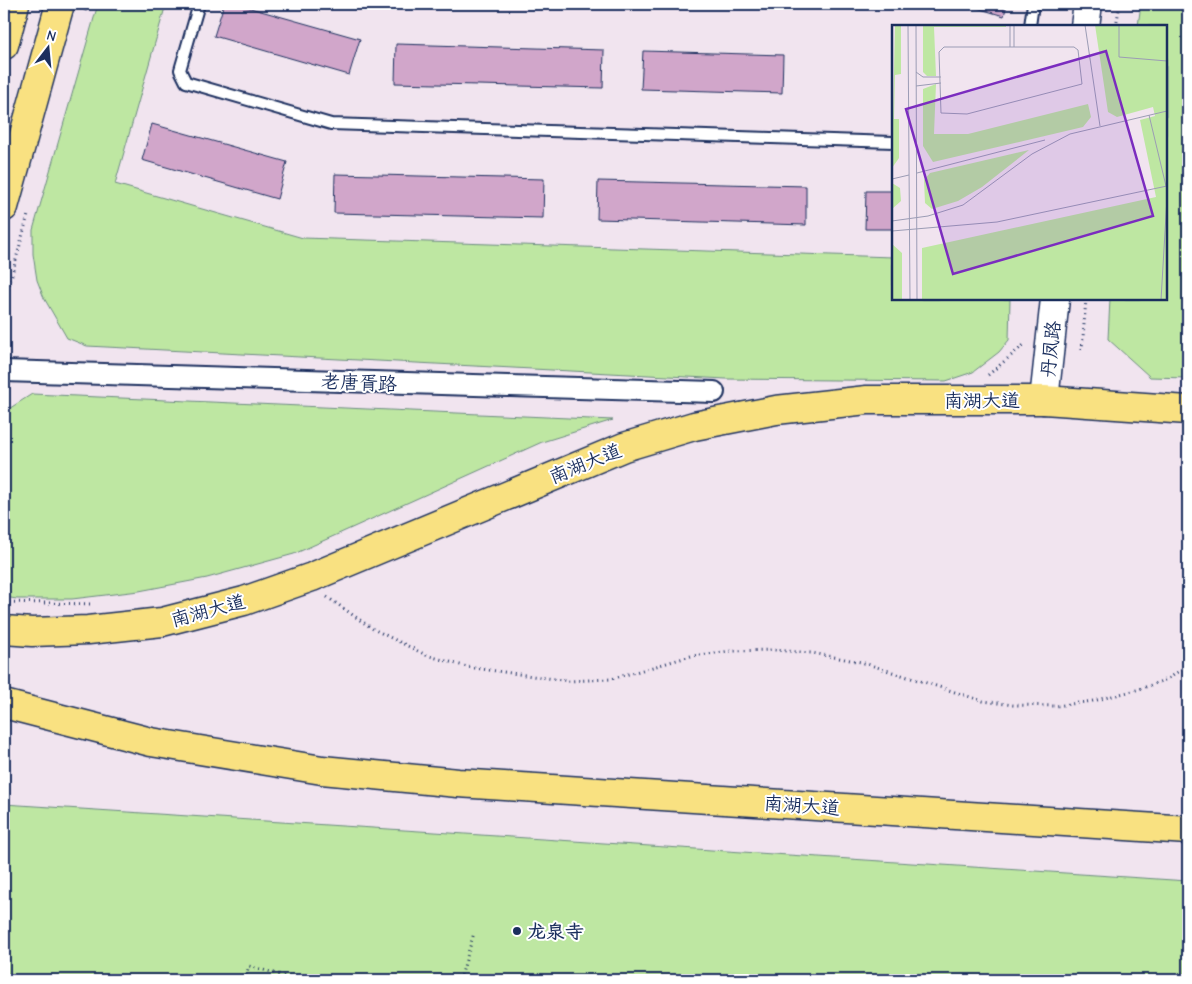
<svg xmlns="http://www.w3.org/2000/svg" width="1192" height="984" viewBox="0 0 1192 984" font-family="'Comic Neue','LXGW WenKai TC',sans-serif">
  <rect width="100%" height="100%" fill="#f1e4ef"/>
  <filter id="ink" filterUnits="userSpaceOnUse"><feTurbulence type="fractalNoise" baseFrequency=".02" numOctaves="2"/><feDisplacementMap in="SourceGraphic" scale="10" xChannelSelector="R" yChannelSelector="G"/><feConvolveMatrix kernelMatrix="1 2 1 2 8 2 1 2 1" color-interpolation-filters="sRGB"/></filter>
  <g filter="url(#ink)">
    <path fill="#bee7a2" stroke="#6c8b80" d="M98,4H166L115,184L303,238L893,257V299H1010L1009,340L999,352L973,372L946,381L726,379L87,346L67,338L44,298L37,280L33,254V230Z
      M1141,4H1188V378L1150,377L1108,339L1110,299H1166V26H1138Z
      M32,394L613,420L542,442L294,554L207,578L139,591L72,599H17L4,597V412Z
      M4,804L1188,881V980H4Z"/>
    <path fill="#d1a6ca" stroke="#1b2f5e" d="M224,4H236L360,39L349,75L214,36Z
      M963,4H1007L1004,16Z
      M396,44L604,50L603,88L395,83Z
      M643,51L783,55L782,93L641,89Z
      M152,124L287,162L277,199L142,160Z
      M335,174L544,179L543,218L334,213Z
      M598,181L806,186V225L597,219Z
      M866,191H893V229H865Z"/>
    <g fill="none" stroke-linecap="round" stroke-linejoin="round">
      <defs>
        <path id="service" d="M199,4L180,70L186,82L331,124L893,142
          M1030,26L1033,4"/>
        <path id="minor" d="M4,371L714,392"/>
        <path id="secondary" d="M1085,26L1088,4
          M1044,400L1055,299"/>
        <path id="primary" d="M4,45L15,4
          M4,207L60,4"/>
        <path id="trunk" d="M4,630L32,632L88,630L162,622L244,601L312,577L624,447L694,426L776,410L867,400H1044L1188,410
          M4,704L151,742L322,770L458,783L1188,830"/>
      </defs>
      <use href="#service" stroke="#1b2f5e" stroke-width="14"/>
      <use href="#minor" stroke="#1b2f5e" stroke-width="24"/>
      <use href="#secondary" stroke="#1b2f5e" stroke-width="31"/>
      <use href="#primary" stroke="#1b2f5e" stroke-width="31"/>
      <use href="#trunk" stroke="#1b2f5e" stroke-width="31"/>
      <path stroke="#1b2f5e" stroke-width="3" stroke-dasharray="1 4" stroke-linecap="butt" d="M85,11L87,4
        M1116,26L1120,4
        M4,304L28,215
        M1082,350L1086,299
        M988,375L1025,344
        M327,597L373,629L426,655L467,667L569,681L611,679L691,656L731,651L774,650L812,653L861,662L983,701L1013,705L1056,706L1093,701L1140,689L1170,678L1188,664
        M4,602L91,604
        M245,980L249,966L300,980
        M460,980L474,933"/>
      <use href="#service" stroke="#fff" stroke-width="10"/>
      <use href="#minor" stroke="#fff" stroke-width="20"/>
      <use href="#secondary" stroke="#fff" stroke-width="28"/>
      <use href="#primary" stroke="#f9e181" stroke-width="28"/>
      <use href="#trunk" stroke="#f9e181" stroke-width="28"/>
    </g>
  </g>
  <circle fill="#1b2f5e" stroke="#fff" stroke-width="2" cx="517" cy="931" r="5"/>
  <g text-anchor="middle" stroke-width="4" stroke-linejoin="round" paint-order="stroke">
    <g font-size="19" fill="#1b2f5e" stroke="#fff">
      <text transform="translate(1050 349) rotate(-84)" y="7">丹凤路</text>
      <text transform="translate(359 382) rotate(2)" y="7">老唐胥路</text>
      <text x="982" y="407">南湖大道</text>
      <text transform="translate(585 463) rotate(-22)" y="7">南湖大道</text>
      <text transform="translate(208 610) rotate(-15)" y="7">南湖大道</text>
      <text transform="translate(802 805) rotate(4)" y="7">南湖大道</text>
    </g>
    <g font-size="19" font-weight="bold" fill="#1b2f5e" stroke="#fff" text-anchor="start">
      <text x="527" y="938">龙泉寺</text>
    </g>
  </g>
  <g transform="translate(892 25)">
    <rect width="275" height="275" fill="#f1e4ef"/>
    <path d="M3,0H9V49L3,50L2,94H7V133L0,143ZM31,0H114V2H42L44,51H35L31,47ZM203,0H275V275H30V223L264,172L248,95L263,91L261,82L225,92L216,87ZM44,59L42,109H76L196,79L199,92L191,102L41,137L31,121V64ZM137,125L90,162L66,176L40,184L33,178L32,155L38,148ZM0,158L8,163L9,176L0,184ZM0,219L10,228V275H0Z" fill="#bee7a2"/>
    <path fill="none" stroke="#9b9cb5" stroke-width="1" d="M16,0L18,275M24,0L25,275M118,0V22M122,0V22M193,0L208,101M227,0V32L275,36M52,22H182L186,25L190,59L75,89L49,88L47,27ZM24,47L31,52H49M24,61L49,58M257,90L274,161M25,148L153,115M0,154L17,150M0,196L36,191L71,180L140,129L178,109L275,86M0,206L105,197L275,161M269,275L275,173"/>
    <path fill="#7b2cbf" fill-opacity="0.15" stroke="#7b2cbf" stroke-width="2.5" d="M214,26L261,191L61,249L14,84Z"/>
    <rect width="275" height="275" fill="none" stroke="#1b2f5e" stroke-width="2.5"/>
  </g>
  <rect width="1192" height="984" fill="none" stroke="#fff" stroke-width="20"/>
  <rect x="10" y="10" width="1172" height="964" fill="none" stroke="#1b2f5e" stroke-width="2" filter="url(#ink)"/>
  <g transform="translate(48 48) rotate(16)" stroke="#ffffff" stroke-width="4" paint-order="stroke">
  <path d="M0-4L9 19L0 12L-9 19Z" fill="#1b2f5e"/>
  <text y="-8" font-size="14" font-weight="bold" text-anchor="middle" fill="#1b2f5e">N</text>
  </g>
</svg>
